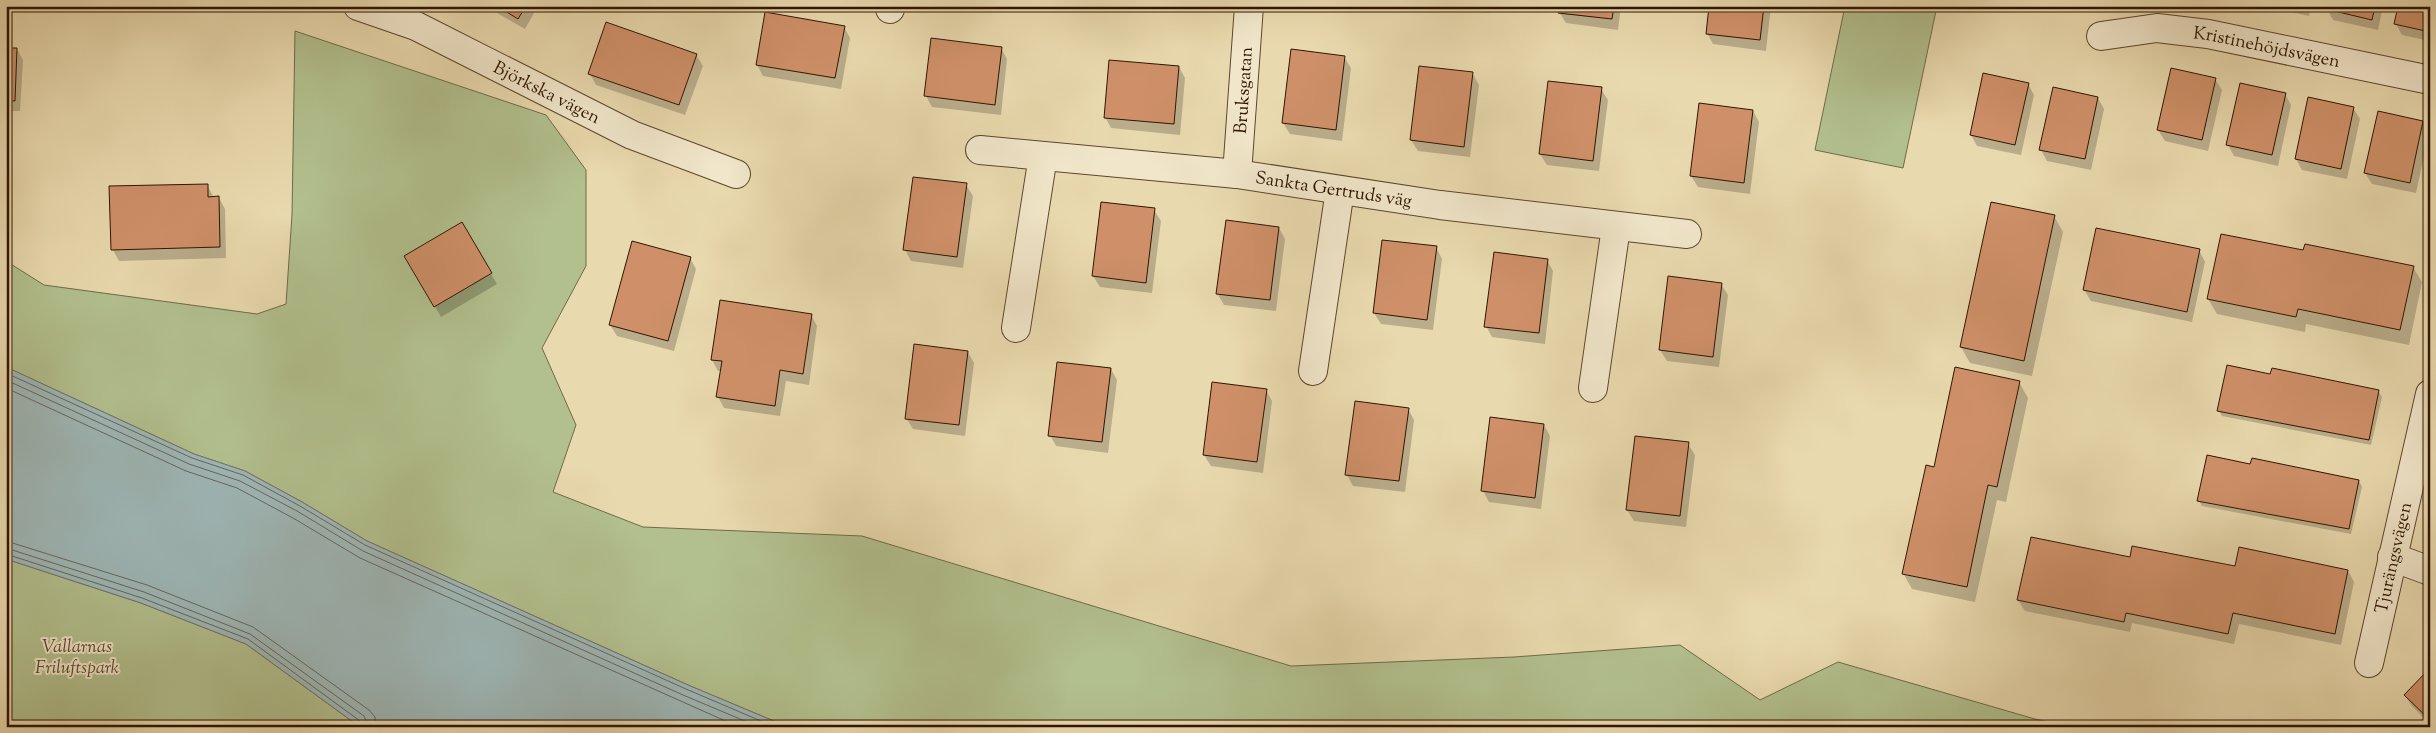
<svg xmlns="http://www.w3.org/2000/svg" width="2436" height="733" viewBox="0 0 2436 733" font-family="'Sorts Mill Goudy',serif">
  <rect width="100%" height="100%" fill="#e9d9ae"/>
  <filter id="stains"><feTurbulence type="fractalNoise" baseFrequency=".004" numOctaves="4"/><feColorMatrix values="0 0 0 0 .2 0 0 0 0 .09 0 0 0 0 .02 0 0 0 .5 -.17"/></filter>
  <radialGradient id="worn" r=".72"><stop offset=".6" stop-color="#630" stop-opacity="0"/><stop offset="1" stop-color="#630" stop-opacity=".3"/></radialGradient>
  <path fill="#b2c08e" stroke="#706a48" d="M1845,6H1937L1903,168L1815,150Z
    M295,31L546,115L586,170V266L542,348L576,425L553,492L643,527L862,536L1291,666L1514,657L1680,645L1760,700L1838,662L2035,719L2072,727H788L688,685L367,541L302,502L245,471L194,454L6,367V261L44,285L257,314L286,304L292,215Z
    M6,559L141,603L246,644L360,727H6Z"/>
  <path fill="#9eb7b7" stroke="#71766e" d="M6,367L194,454L245,471L302,502L367,541L688,685L788,727H360L246,644L141,603L6,559Z"/>
  <path fill="#0003" d="M485,6H538L525,29Z
    M1161,6H1192V9Z
    M1437,6H1491L1490,13Z
    M1560,6H1621L1618,30L1566,23L1559,12Z
    M1710,6H1771L1766,51L1713,44L1707,33Z
    M2265,6H2311L2309,16Z
    M2328,6H2383L2378,30L2333,20L2327,9Z
    M2430,6V41L2402,35L2396,24Z
    M844,27L850,38L841,89L763,76L757,65Z
    M1001,48L1007,59L1001,115L932,107L926,96Z
    M6,49H17L23,60L20,111H6Z
    M696,55L703,66L685,115L596,85L590,74Z
    M1344,57L1351,68L1342,141L1290,134L1283,123Z
    M1179,67L1185,78L1180,135L1111,128L1105,117Z
    M1473,74L1479,85L1470,157L1418,151L1411,140Z
    M2215,79L2222,90L2208,151L2165,141L2158,130Z
    M2028,84L2034,95L2021,155L1977,146L1971,135Z
    M1601,89L1608,100L1599,171L1547,165L1540,154Z
    M2285,94L2291,105L2278,166L2234,156L2228,145Z
    M2098,98L2104,109L2091,170L2047,161L2041,150Z
    M2353,108L2360,119L2347,179L2302,170L2296,159Z
    M1753,111L1759,122L1750,194L1698,187L1691,176Z
    M2423,122L2429,133L2416,193L2372,184L2365,173Z
    M207,185L214,198H219L225,209L226,258L119,261L113,250Z
    M966,185L973,196L963,268L911,261L905,250Z
    M1154,210L1161,221L1152,293L1100,287L1093,276Z
    M2054,216L2063,232L2032,376L1970,363L1961,347Z
    M461,224L497,284L441,317L406,257Z
    M1279,228L1285,239L1276,311L1224,305L1217,293Z
    M1436,247L1442,259L1433,330L1381,324L1374,313Z
    M2199,250L2205,262L2192,322L2091,301L2084,290Z
    M2304,252L2413,267L2422,282L2409,345L2306,324L2305,332L2217,314L2208,299Z
    M690,258L696,269L674,351L617,336L610,325Z
    M1547,260L1553,271L1545,344L1492,337L1486,326Z
    M1721,284L1728,295L1719,367L1667,361L1660,350Z
    M811,315L817,326L809,385L786,381L780,416L724,408L718,397L722,371H718L712,360Z
    M968,352L974,363L965,436L913,429L906,418Z
    M1111,369L1117,380L1108,453L1056,446L1050,435Z
    M2271,375L2379,392L2382,397L2371,445L2222,416L2219,411Z
    M2019,382L2028,398L2006,502L1997,500L1975,602L1912,589L1903,573L1935,469Z
    M1213,383L1266,390L1272,401L1263,473L1211,466L1204,455Z
    M1408,409L1414,420L1405,492L1353,486L1347,475Z
    M1544,425L1550,436L1541,509L1489,502L1483,491Z
    M1688,444L1695,455L1686,527L1634,521L1627,510Z
    M2251,465L2359,481L2362,487L2351,534L2202,506L2199,501Z
    M2131,558L2236,568L2348,571L2354,582L2341,645L2239,624L2234,644L2132,623L2130,632L2025,611L2018,600Z
    M2430,670V724L2412,706L2405,695Z"/>
  <g fill="none" stroke-linecap="round" stroke-linejoin="round">
    <path stroke="#66665c" stroke-width="1" d="M6,373L192,458L243,475L300,506L365,545L686,689L775,727
      M6,380L189,464L240,481L297,511L363,551L683,695L759,727
      M6,388L186,471L237,488L293,518L360,558L739,727
      M6,541L147,585L253,627L369,710L375,717L376,727
      M6,548L144,592L250,634L364,716L369,727
      M6,554L142,598L248,639L360,721L363,727"/>
  </g>
  <path fill="#cf9069" stroke="#2e1501" d="M497,6H526L518,19Z
    M1559,6H1614L1612,19L1558,13Z
    M1709,6H1764L1760,40L1706,34Z
    M2326,6H2375L2372,20L2326,9Z
    M2398,6H2430V32L2394,24Z
    M765,12L845,26L835,78L756,65Z
    M606,22L697,54L679,105L588,74Z
    M931,38L1002,47L995,105L924,96Z
    M6,48H17L15,101L6,100Z
    M1291,49L1345,56L1336,130L1282,123Z
    M1109,60L1179,66L1174,124L1104,118Z
    M1419,66L1473,72L1464,147L1410,140Z
    M2171,68L2216,78L2202,140L2157,130Z
    M1983,73L2029,83L2015,145L1970,135Z
    M1548,81L1602,87L1593,161L1539,154Z
    M2240,83L2286,93L2272,155L2226,145Z
    M2053,87L2098,97L2085,159L2039,150Z
    M2308,97L2354,107L2341,169L2295,159Z
    M1699,103L1753,110L1744,183L1690,176Z
    M2378,111L2423,121L2410,183L2364,173Z
    M913,177L967,183L957,257L903,250Z
    M208,184V197L219,196L220,247L111,250L109,186Z
    M1101,202L1155,208L1146,283L1092,276Z
    M1991,202L2055,215L2024,361L1960,347Z
    M1226,220L1279,227L1270,300L1216,294Z
    M462,222L492,273L434,307L404,256Z
    M2096,228L2200,249L2187,312L2083,290Z
    M2221,234L2303,250L2305,244L2414,266L2400,330L2298,309L2296,317L2207,299Z
    M1382,240L1437,246L1427,320L1373,313Z
    M632,241L691,257L668,341L609,325Z
    M1494,252L1548,259L1539,333L1484,327Z
    M1668,276L1722,283L1713,357L1659,350Z
    M720,300L812,314L803,374L780,370L775,406L716,397L722,361L711,360Z
    M914,344L968,351L959,425L905,419Z
    M1057,362L1111,368L1102,442L1048,436Z
    M2227,365L2270,374L2272,368L2379,390L2369,440L2217,411Z
    M1955,367L2020,381L1997,487L1988,485L1967,587L1902,574L1926,465L1934,467Z
    M1212,382L1267,389L1257,462L1203,455Z
    M1355,401L1409,408L1399,481L1345,475Z
    M1490,417L1544,424L1535,498L1481,491Z
    M1635,436L1689,442L1680,516L1626,510Z
    M2207,455L2250,464L2252,458L2359,480L2349,529L2197,501Z
    M2031,537L2130,557L2132,546L2235,566L2239,547L2348,570L2335,634L2233,613L2228,634L2126,613L2124,622L2017,600Z
    M2430,668V720L2404,695Z"/>
  <g fill="none" stroke-linecap="round" stroke-linejoin="round">
    <defs>
      <g id="minor">
        <path id="s1" d="M358,6L416,26L632,135L736,174"/>
        <path d="M890,9L891,6"/>
        <path id="s2" d="M2101,36L2157,28L2208,34L2430,80"/>
        <path id="s3" d="M980,150L1237,174L1440,205L1687,234"/>
        <path id="s4" d="M1237,174L1249,6"/>
        <path d="M1016,328L1043,156"/>
        <path d="M1313,371L1340,190"/>
        <path d="M1593,388L1616,227"/>
        <path d="M2392,557L2430,571"/>
        <path id="s5" d="M2369,663L2430,394"/>
      </g>
    </defs>
    <use href="#minor" stroke="#5d462c" stroke-width="30"/>
    <use href="#minor" stroke="#f1e6ca" stroke-width="28"/>
  </g>
  <g text-anchor="middle" stroke-width="4" stroke-linejoin="round" paint-order="stroke">
    <g font-size="18" fill="#2e1501" stroke="#f1e6ca">
      <text dy="6" stroke="none"><textPath href="#s2" startOffset="168">Kristinehöjdsvägen</textPath></text>
      <text dy="6" stroke="none"><textPath href="#s4" startOffset="84">Bruksgatan</textPath></text>
      <text dy="6" stroke="none"><textPath href="#s1" startOffset="208">Björkska vägen</textPath></text>
      <text dy="6" stroke="none"><textPath href="#s3" startOffset="356">Sankta Gertruds väg</textPath></text>
      <text dy="6" stroke="none"><textPath href="#s5" startOffset="108">Tjurängsvägen</textPath></text>
    </g>
    <g font-size="18" font-style="italic" fill="#56482b" stroke="#f1e6ca">
      <text x="77" y="652">Vallarnas<tspan x="77" dy="21">Friluftspark</tspan></text>
    </g>
  </g>
  <rect width="2436" height="733" fill="none" stroke="#e9d9ae" stroke-width="25"/>
  <rect x="8" y="8" width="2421" height="718" fill="none" stroke="#2e1501" stroke-width="2.5"/>
  <rect x="12" y="12" width="2411" height="708" fill="none" stroke="#2e1501"/>
  <rect width="100%" height="100%" filter="url(#stains)"/>
  <rect width="100%" height="100%" fill="url(#worn)"/>
</svg>
